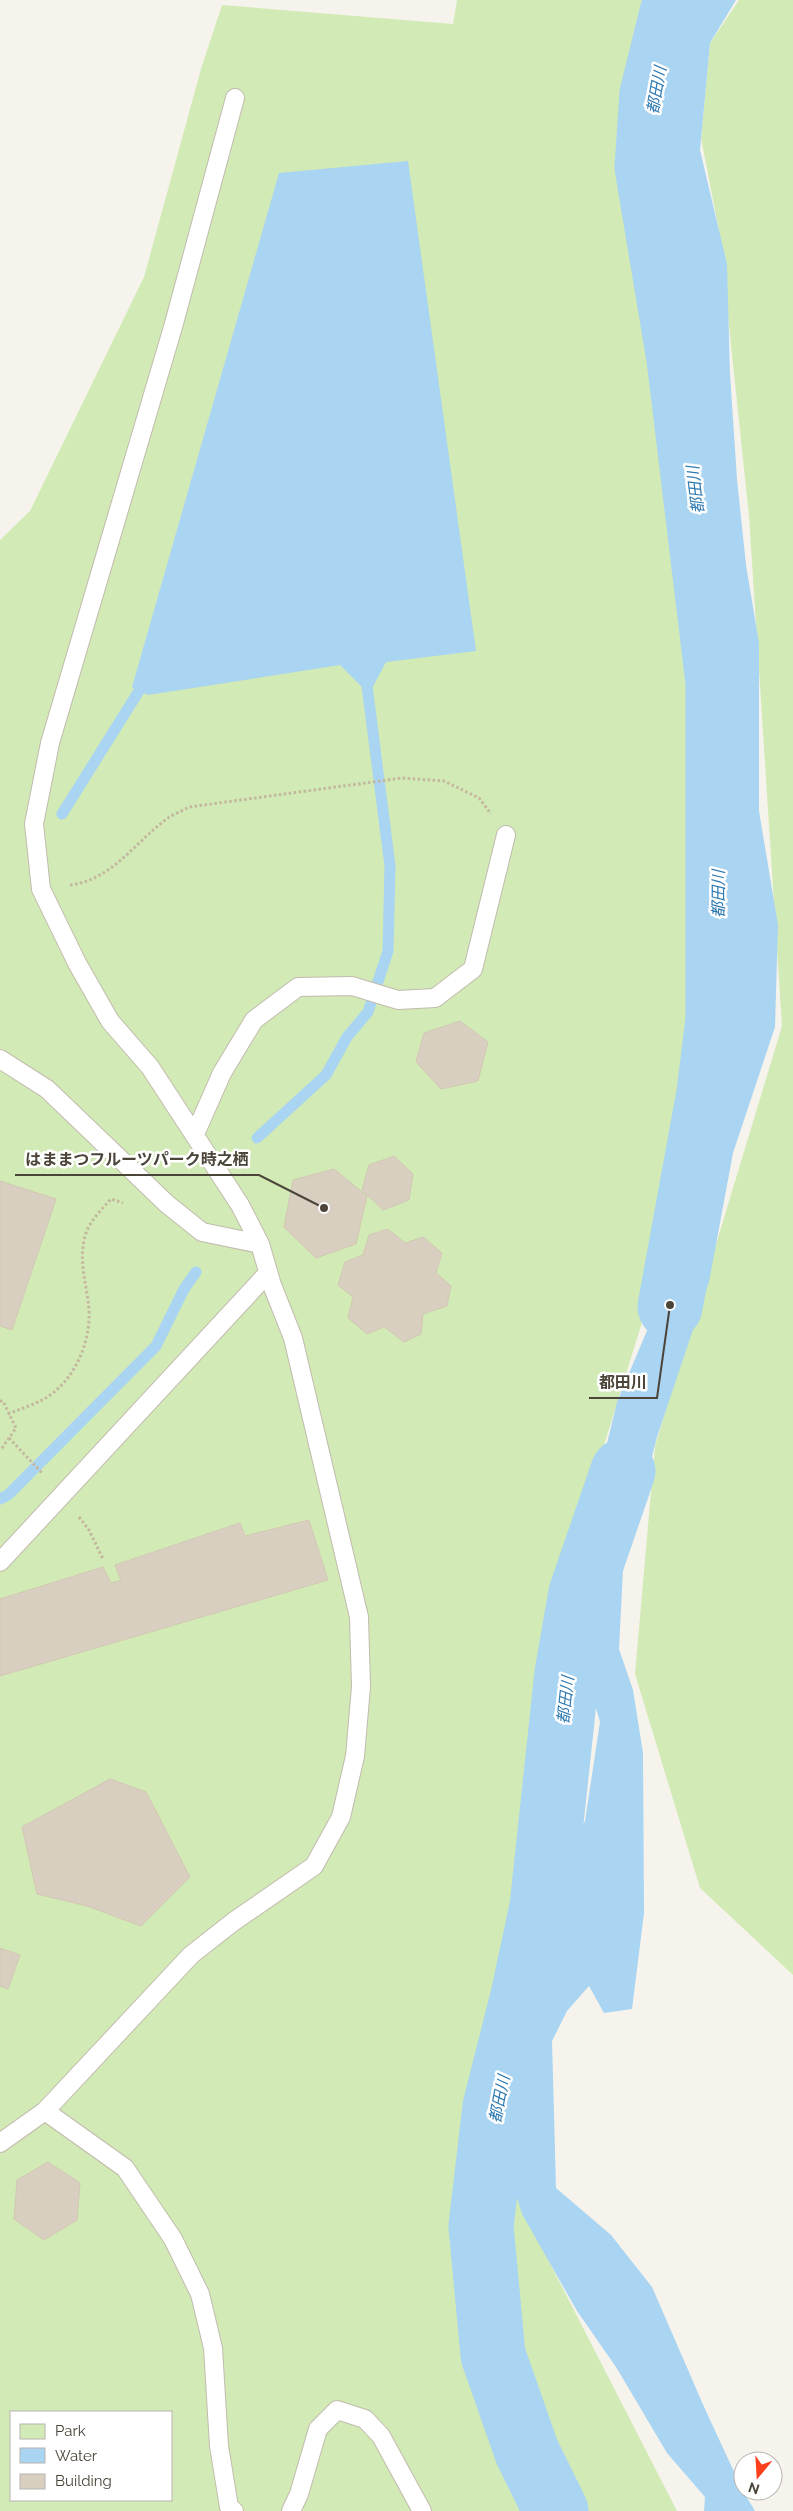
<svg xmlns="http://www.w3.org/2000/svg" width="793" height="2511" viewBox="0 0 793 2511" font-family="Raleway,'Noto Sans JP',sans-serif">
  <rect width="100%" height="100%" fill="#f6f3ec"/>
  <path fill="#d2eab5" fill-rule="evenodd" d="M457,0H670L640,206L718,729L703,1125L596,1471L536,1881L518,2201L677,2511H0V540L30,511L144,277L201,69L222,5L453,24ZM11,2412H171V2500H11Z
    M739,0H793V1975L700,1888L635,1674L655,1446L782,1026L749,516L719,231L701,138L710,43Z"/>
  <path fill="#a9d4f2" d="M706,0H736L710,43L700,150L727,264L730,374L737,479L746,565L759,643V811L778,925L775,1027L733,1153L709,1282L657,1437L623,1570L619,1649L633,1690L643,1753L644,1913L632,2009L604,2013L589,1986L567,2011L552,2041L556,2188L611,2235L652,2287L705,2409L743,2491L755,2511H704L705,2497L667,2453L616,2367L577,2311L522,2214L503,2153L511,2083L542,1983L563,1945L568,1903L570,1851L585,1821L600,1722L586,1674L599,1477L617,1402L656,1309L705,1161L736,993L747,899L746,797L736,637L713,409L694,287L666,184L670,130L683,46Z
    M408,161L476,651L386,662L369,694L340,665L148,695L132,687L279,173Z"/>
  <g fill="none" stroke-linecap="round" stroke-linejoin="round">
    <path stroke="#a9d4f2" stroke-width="11" d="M62,814L147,678
      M257,1138L326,1075L347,1037L368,1012L388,951L390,866L366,678
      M0,1499L8,1495L156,1346L184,1289L196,1272"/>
    <path stroke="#a9d4f2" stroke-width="65" d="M670,1307L709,1093L718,1019V682L679,359L647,167L652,94L672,13L685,0
      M556,2511L527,2452L493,2355L481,2226L495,2107L523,1996L542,1907L567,1673L581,1593L623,1471"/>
  </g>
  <path fill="#d8cfc1" stroke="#d3c7b4" d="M460,1021L488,1042L478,1081L441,1089L416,1062L424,1033Z
    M394,1156L413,1174L409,1200L383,1210L362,1190L369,1165Z
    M334,1169L367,1196L356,1244L316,1258L284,1227L293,1180Z
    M0,1181L56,1199L12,1330L0,1326Z
    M388,1229L405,1243L423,1237L442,1253L436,1273L451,1286L447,1306L423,1314L421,1334L404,1342L384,1327L367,1334L348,1318L353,1297L338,1285L345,1262L363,1255L369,1235Z
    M309,1520L328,1580L0,1676V1599L103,1567L111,1583L121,1580L115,1565L240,1523L245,1536Z
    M110,1779L146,1792L190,1877L141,1926L87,1906L37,1894L22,1827Z
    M0,1948L20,1955L8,1989L0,1986Z
    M48,2162L80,2183L77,2220L44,2240L14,2219L17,2180Z"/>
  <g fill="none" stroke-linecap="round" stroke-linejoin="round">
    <defs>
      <path id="service" d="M0,1059L47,1089L167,1204L202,1232L260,1244
        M195,1134L222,1073L254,1020L298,987L352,986L398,1000L435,998L473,969L506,835
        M0,1562L268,1273
        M45,2111L125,2168L173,2239L200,2294L213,2348L219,2446L229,2507L234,2511
        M0,2143L45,2111L191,1955L233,1922L314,1866L341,1817L355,1756L361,1687L359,1617L293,1338L272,1285L260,1244L240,1205L150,1067L110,1021L77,963L41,889L34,824L50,743L173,327L235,98
        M291,2511L299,2494L318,2429L337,2410L365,2419L381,2436L422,2511"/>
    </defs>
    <use href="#service" stroke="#c2bbae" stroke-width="20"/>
    <path stroke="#c4b79f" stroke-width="3" stroke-dasharray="2.5 2.5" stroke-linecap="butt" d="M70,885C112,880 135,842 168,818C174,814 182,811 189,807L402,778L444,781L479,798L491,814
      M0,1401H3L16,1428L2,1448H0
      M8,1414C20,1409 33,1405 44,1399C76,1381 94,1336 88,1301C85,1279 79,1258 85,1236C89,1222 101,1210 111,1199L123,1203
      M9,1438L43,1474
      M79,1517L89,1530L103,1559"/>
    <use href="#service" stroke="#fff" stroke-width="18"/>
  </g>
  <g text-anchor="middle" stroke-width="5" stroke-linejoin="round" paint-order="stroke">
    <g font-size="16" font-style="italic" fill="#2e7ab2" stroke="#fff">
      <text transform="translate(656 90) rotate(-80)" y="6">都田川</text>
      <text transform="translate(695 490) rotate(-97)" y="6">都田川</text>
      <text transform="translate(718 894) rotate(-90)" y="6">都田川</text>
      <text transform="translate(565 1700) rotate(-84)" y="6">都田川</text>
      <text transform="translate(499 2099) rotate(-79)" y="6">都田川</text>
    </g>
  </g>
  <path fill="none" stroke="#4b4439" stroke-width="2" d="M324 1208L259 1175H15M670 1305L657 1398H589"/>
  <g fill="#4b4439" stroke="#fff" stroke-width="2">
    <circle cx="324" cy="1208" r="5"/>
    <circle cx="670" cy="1305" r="5"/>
  </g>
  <g font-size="16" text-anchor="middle" font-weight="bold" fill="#4b4439" stroke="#fff" stroke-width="5" stroke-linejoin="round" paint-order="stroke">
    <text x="137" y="1165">はままつフルーツパーク時之栖</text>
    <text x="623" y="1388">都田川</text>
  </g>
  <rect x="10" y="2411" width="162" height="90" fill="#ffffff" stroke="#b7b4b0"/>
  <rect x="20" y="2424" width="25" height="15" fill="#d2eab5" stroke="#b7b4b0"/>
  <text x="55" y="2436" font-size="15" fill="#4b4439">Park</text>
  <rect x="20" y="2448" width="25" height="15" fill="#a9d4f2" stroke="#b7b4b0"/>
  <text x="55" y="2461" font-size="15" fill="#4b4439">Water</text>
  <rect x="20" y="2474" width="25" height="15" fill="#d8cfc1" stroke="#b7b4b0"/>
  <text x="55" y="2486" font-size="15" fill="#4b4439">Building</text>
  <g transform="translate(758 2476) rotate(198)"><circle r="24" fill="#ffffff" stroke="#b7b4b0"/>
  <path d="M0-4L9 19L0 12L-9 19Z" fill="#fc3f1d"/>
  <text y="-8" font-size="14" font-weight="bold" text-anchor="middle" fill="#4b4439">N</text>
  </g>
</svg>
